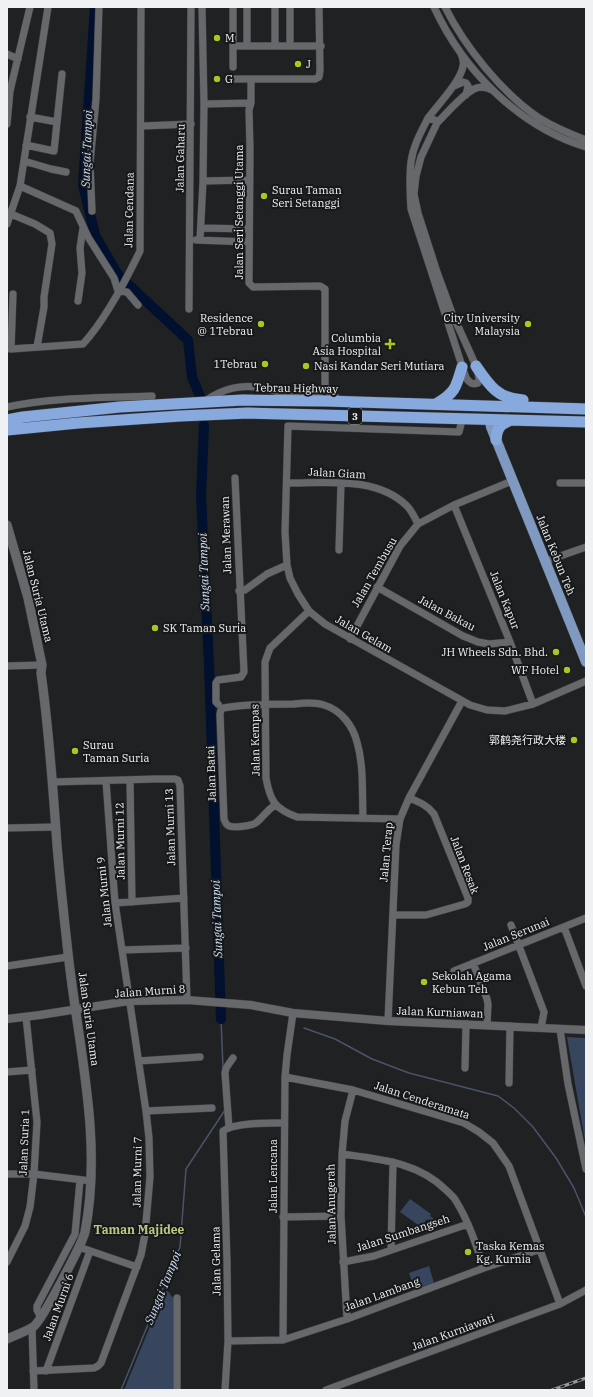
<svg xmlns="http://www.w3.org/2000/svg" width="593" height="1397" viewBox="0 0 593 1397" font-family="'IBM Plex Serif','Noto Sans SC',serif">
  <rect width="100%" height="100%" fill="#1f2123"/>
  <path fill="#37465e" d="M567,1037L586,1038V1145L585,1141Z
    M410,1199L431,1214L430,1216L434,1219L432,1222L427,1219L421,1227L400,1212Z
    M429,1266L434,1283L415,1290L409,1273Z
    M165,1290H167L173,1298V1390H124Z"/>
  <g fill="none" stroke-linecap="round" stroke-linejoin="round">
    <path stroke="#49546a" stroke-width="1.5" d="M221,1019L223,1068
      M304,1028L335,1039L372,1059L409,1073L498,1096L514,1108L533,1127L556,1158L574,1188L586,1217
      M121,1390L180,1247L186,1169L225,1110"/>
    <path stroke="#01102f" stroke-width="10" d="M95,7L83,185L95,235L118,275L188,340L192,377L200,396
      M204,425L201,496L209,665L221,1019"/>
    <defs>
      <path id="minor" d="M434,7C463,70 519,127 586,147
        M445,7C465,47 502,93 539,118C554,127 570,134 586,140
        M233,46H321
        M247,46V7
        M275,46V7
        M290,46V7
        M7,54L18,59
        M233,67V7
        M232,79H315L319,77L320,71L319,7
        M251,79V103L249,110L250,149L249,283L253,287L320,286L325,289V385L330,394L340,400
        M454,86L463,82L466,83L468,86L466,95
        M204,104L251,103
        M30,117L57,122
        M428,118L435,120L437,123L421,157L416,176L414,194L418,213L437,272L452,313L476,366L479,378L478,383C470,386 466,379 464,372L411,209C410,193 409,177 411,162C413,146 421,132 428,118Z
        M428,118C437,106 461,81 463,66C464,62 463,58 461,54
        M437,123C446,114 463,94 474,89C480,86 486,87 492,90
        M7,124L10,91L30,7
        M142,126L191,124
        M26,145L54,151L62,74
        M24,161L51,169L66,172
        M203,181L250,180
        M20,186L76,211L88,237L114,278L118,291L127,292L138,305
        M92,211L90,163L96,99L99,7
        M11,214L35,224L50,233L52,244L44,297V307L37,347
        M7,224L20,186L48,7
        M201,228L249,229
        M196,240L249,242
        M200,240L203,181L204,104L202,7
        M78,301L82,273L80,248L83,228
        M189,309L191,7
        M7,348L11,349L83,344C105,320 126,280 140,251L141,7
        M11,349L13,294
        M205,401C224,388 241,384 264,388C270,389 276,392 282,393C292,394 303,392 313,394C317,395 321,398 324,400
        M7,407C54,397 104,398 152,396
        M462,420L459,432L288,426L285,532L287,565L290,578L298,594L309,611L325,624L470,705L487,710L505,711L533,704L586,681
        M287,483C326,483 377,476 407,506C412,511 415,518 418,524
        M560,483H586
        M454,505L510,642L533,704
        M339,550L341,484
        M546,561L586,547
        M377,587L463,636L478,642L489,644L510,642
        M239,591L245,590L267,574L287,565
        M309,611L270,648L265,662L266,778C270,801 275,809 297,817L400,819
        M350,639L400,546L418,524L454,505L512,481
        M7,666L42,665
        M218,704L216,702V683L218,680L241,677L244,672L235,478
        M130,780L132,902
        M53,782L155,779H175L178,780L180,786L187,1000
        M275,805C266,811 264,816 257,822C253,826 234,828 229,826C226,825 225,822 224,819L220,714L221,710L223,708C246,704 270,704 294,704C303,703 315,702 324,705C341,710 353,726 357,742C364,766 362,794 363,818
        M7,828L56,827
        M115,903L184,898
        M393,915H426L465,904L468,902V898L434,814C427,805 419,802 409,798
        M511,925L544,1012L541,1028
        M564,927L586,986
        M122,950L186,948
        M473,963L487,999L488,1004L487,1025
        M7,966L68,957
        M454,971L586,918
        M388,1021L396,845L400,819L409,798L462,701
        M560,1029L568,1084L586,1169
        M139,1061L200,1057
        M465,1068L466,1024
        M7,1072L32,1070
        M285,1077L353,1090L464,1123L479,1132L493,1143L509,1166L560,1304
        M509,1083L510,1026
        M146,1111L212,1108
        M229,1128L225,1073L226,1068L233,1058
        M342,1154C379,1159 418,1162 446,1190C449,1193 454,1197 456,1201C469,1222 476,1245 484,1268
        M7,1174H34L91,1181
        M283,1217L341,1216
        M79,1247L137,1267
        M391,1250L393,1162
        M7,1262L25,1226L30,1207L34,1174L37,1122L26,1017
        M343,1262L374,1256L468,1224
        M177,1298V1390
        M41,1318L37,1310V1306L75,1234L80,1180
        M347,1319L341,1216L342,1154L345,1121L353,1090
        M32,1328L34,1390
        M283,1340L285,1077L287,1055L293,1013
        M228,1341L283,1340L347,1319L484,1268L541,1249
        M33,1371L94,1368L98,1366L101,1363L141,1255L145,1234L150,1177L149,1138L146,1111L115,903L106,781
        M46,1371L90,1251
        M225,1390L228,1341L227,1261L223,1131C235,1122 269,1123 284,1123
        M326,1390L560,1304L586,1290"/>
      <path id="tertiary" d="M7,1019L40,1015L129,1001L187,1000L251,1005L293,1013L388,1021L586,1030"/>
      <path id="secondary" d="M7,525L28,598L42,665L41,673C49,730 53,787 57,845C60,881 64,917 68,953C78,1046 103,1139 85,1232C82,1244 42,1321 33,1327C25,1332 15,1335 7,1339"/>
      <path id="primary" d="M490,421L491,427L586,662"/>
      <path id="trunk" d="M476,366C489,385 498,399 523,400
        M436,404C455,393 456,388 462,367
        M7,420L23,417L120,407L243,400L326,401L586,409
        M7,430L78,423L180,416L248,413L586,422
        M496,440C497,429 499,425 509,421"/>
    </defs>
    <use href="#minor" stroke="#3c3d40" stroke-width="8"/>
    <use href="#tertiary" stroke="#3c3d40" stroke-width="9"/>
    <use href="#secondary" stroke="#3c3d40" stroke-width="10"/>
    <use href="#primary" stroke="#3c3d40" stroke-width="11"/>
    <use href="#trunk" stroke="#3c3d40" stroke-width="12"/>
    <use href="#minor" stroke="#66686b" stroke-width="7"/>
    <use href="#tertiary" stroke="#66686b" stroke-width="8"/>
    <use href="#secondary" stroke="#66686b" stroke-width="9"/>
    <use href="#primary" stroke="#7f99c1" stroke-width="10"/>
    <use href="#trunk" stroke="#87a9de" stroke-width="11"/>
    <defs>
      <path id="rail" d="M552,1390L586,1378"/>
    </defs>
    <use href="#rail" stroke="#97989a" stroke-width="3"/>
    <use href="#rail" stroke="#16181a" stroke-width="1.5" stroke-dasharray="4.5" stroke-linecap="butt"/>
  </g>
  <g fill="#a7c81f" stroke="#16181a" stroke-width="1.5">
    <circle cx="217" cy="38" r="4"/>
    <circle cx="298" cy="64" r="4"/>
    <circle cx="217" cy="79" r="4"/>
    <circle cx="264" cy="196" r="4"/>
    <circle cx="261" cy="324" r="4"/>
    <circle cx="528" cy="324" r="4"/>
    <path d="M388 338h4v4h4v4h-4v4h-4v-4h-4v-4h4z"/>
    <circle cx="265" cy="364" r="4"/>
    <circle cx="306" cy="366" r="4"/>
    <circle cx="155" cy="628" r="4"/>
    <circle cx="556" cy="652" r="4"/>
    <circle cx="567" cy="670" r="4"/>
    <circle cx="574" cy="740" r="4"/>
    <circle cx="75" cy="751" r="4"/>
    <circle cx="424" cy="982" r="4"/>
    <circle cx="468" cy="1252" r="4"/>
  </g>
  <g text-anchor="middle" stroke-width="4" stroke-linejoin="round" paint-order="stroke">
    <rect fill="#16181a" stroke="#afb0b2" stroke-width="1" x="348" y="408" width="14" height="16" rx="3"/>
    <g font-size="10" font-weight="bold" fill="#f0f1f3">
      <text x="355" y="420">3</text>
    </g>
    <g font-size="11" fill="#f0f1f3" stroke="#16181a" text-anchor="start">
      <text x="225" y="42">M</text>
      <text x="306" y="68">J</text>
      <text x="225" y="83">G</text>
      <text x="272" y="194">Surau Taman<tspan x="272" dy="13">Seri Setanggi</tspan></text>
      <text x="253" y="322" text-anchor="end">Residence<tspan x="253" dy="13">@ 1Tebrau</tspan></text>
      <text x="520" y="322" text-anchor="end">City University<tspan x="520" dy="13">Malaysia</tspan></text>
      <text x="381" y="342" text-anchor="end">Columbia<tspan x="381" dy="13">Asia Hospital</tspan></text>
      <text x="257" y="368" text-anchor="end">1Tebrau</text>
      <text x="314" y="370">Nasi Kandar Seri Mutiara</text>
      <text x="163" y="632">SK Taman Suria</text>
      <text x="548" y="656" text-anchor="end">JH Wheels Sdn. Bhd.</text>
      <text x="559" y="674" text-anchor="end">WF Hotel</text>
      <text x="566" y="744" text-anchor="end">郭鹤尧行政大楼</text>
      <text x="83" y="749">Surau<tspan x="83" dy="13">Taman Suria</tspan></text>
      <text x="432" y="980">Sekolah Agama<tspan x="432" dy="13">Kebun Teh</tspan></text>
      <text x="476" y="1250">Taska Kemas<tspan x="476" dy="13">Kg. Kurnia</tspan></text>
    </g>
    <g font-size="11" fill="#f0f1f3" stroke="#16181a">
      <text transform="translate(180 158) rotate(-89)" y="4">Jalan Gaharu</text>
      <text transform="translate(129 210) rotate(-89)" y="4">Jalan Cendana</text>
      <text transform="translate(239 212) rotate(-90)" y="4">Jalan Seri Setanggi Utama</text>
      <text transform="translate(296 388) rotate(1)" y="4">Tebrau Highway</text>
      <text transform="translate(337 473) rotate(3)" y="4">Jalan Giam</text>
      <text transform="translate(226 535) rotate(-92)" y="4">Jalan Merawan</text>
      <text transform="translate(556 555) rotate(68)" y="4">Jalan Kebun Teh</text>
      <text transform="translate(374 572) rotate(-60)" y="4">Jalan Tembusu</text>
      <text transform="translate(38 596) rotate(76)" y="4">Jalan Suria Utama</text>
      <text transform="translate(505 600) rotate(68)" y="4">Jalan Kapur</text>
      <text transform="translate(447 613) rotate(28)" y="4">Jalan Bakau</text>
      <text transform="translate(364 634) rotate(30)" y="4">Jalan Gelam</text>
      <text transform="translate(255 740) rotate(-91)" y="4">Jalan Kempas</text>
      <text transform="translate(211 774) rotate(-92)" y="4">Jalan Batai</text>
      <text transform="translate(170 827) rotate(-92)" y="4">Jalan Murni 13</text>
      <text transform="translate(120 841) rotate(-91)" y="4">Jalan Murni 12</text>
      <text transform="translate(386 852) rotate(-85)" y="4">Jalan Terap</text>
      <text transform="translate(465 865) rotate(69)" y="4">Jalan Resak</text>
      <text transform="translate(104 892) rotate(-96)" y="4">Jalan Murni 9</text>
      <text transform="translate(516 934) rotate(-22)" y="4">Jalan Serunai</text>
      <text transform="translate(150 991) rotate(-4)" y="4">Jalan Murni 8</text>
      <text transform="translate(440 1012) rotate(2)" y="4">Jalan Kurniawan</text>
      <text transform="translate(89 1019) rotate(82)" y="4">Jalan Suria Utama</text>
      <text transform="translate(422 1100) rotate(18)" y="4">Jalan Cenderamata</text>
      <text transform="translate(24 1142) rotate(-88)" y="4">Jalan Suria 1</text>
      <text transform="translate(137 1172) rotate(-89)" y="4">Jalan Murni 7</text>
      <text transform="translate(273 1176) rotate(-90)" y="4">Jalan Lencana</text>
      <text transform="translate(331 1204) rotate(-91)" y="4">Jalan Anugerah</text>
      <text transform="translate(403 1233) rotate(-18)" y="4">Jalan Sumbangseh</text>
      <text transform="translate(216 1261) rotate(-91)" y="4">Jalan Gelama</text>
      <text transform="translate(382 1294) rotate(-20)" y="4">Jalan Lambang</text>
      <text transform="translate(58 1307) rotate(-70)" y="4">Jalan Murni 6</text>
      <text transform="translate(453 1332) rotate(-20)" y="4">Jalan Kurniawati</text>
    </g>
    <g font-size="12" font-style="italic" fill="#cdddf7" stroke="#16181a">
      <text transform="translate(87 149) rotate(-88)" y="4">Sungai Tampoi</text>
      <text transform="translate(204 572) rotate(-92)" y="4">Sungai Tampoi</text>
      <text transform="translate(217 919) rotate(-92)" y="4">Sungai Tampoi</text>
      <text transform="translate(163 1288) rotate(-68)" y="4">Sungai Tampoi</text>
    </g>
    <g font-size="12" font-weight="bold" fill="#b6ca80" stroke="#16181a">
      <text x="139" y="1234">Taman Majidee</text>
    </g>
  </g>
  <rect width="593" height="1397" fill="none" stroke="#f0f1f3" stroke-width="16"/>
</svg>
